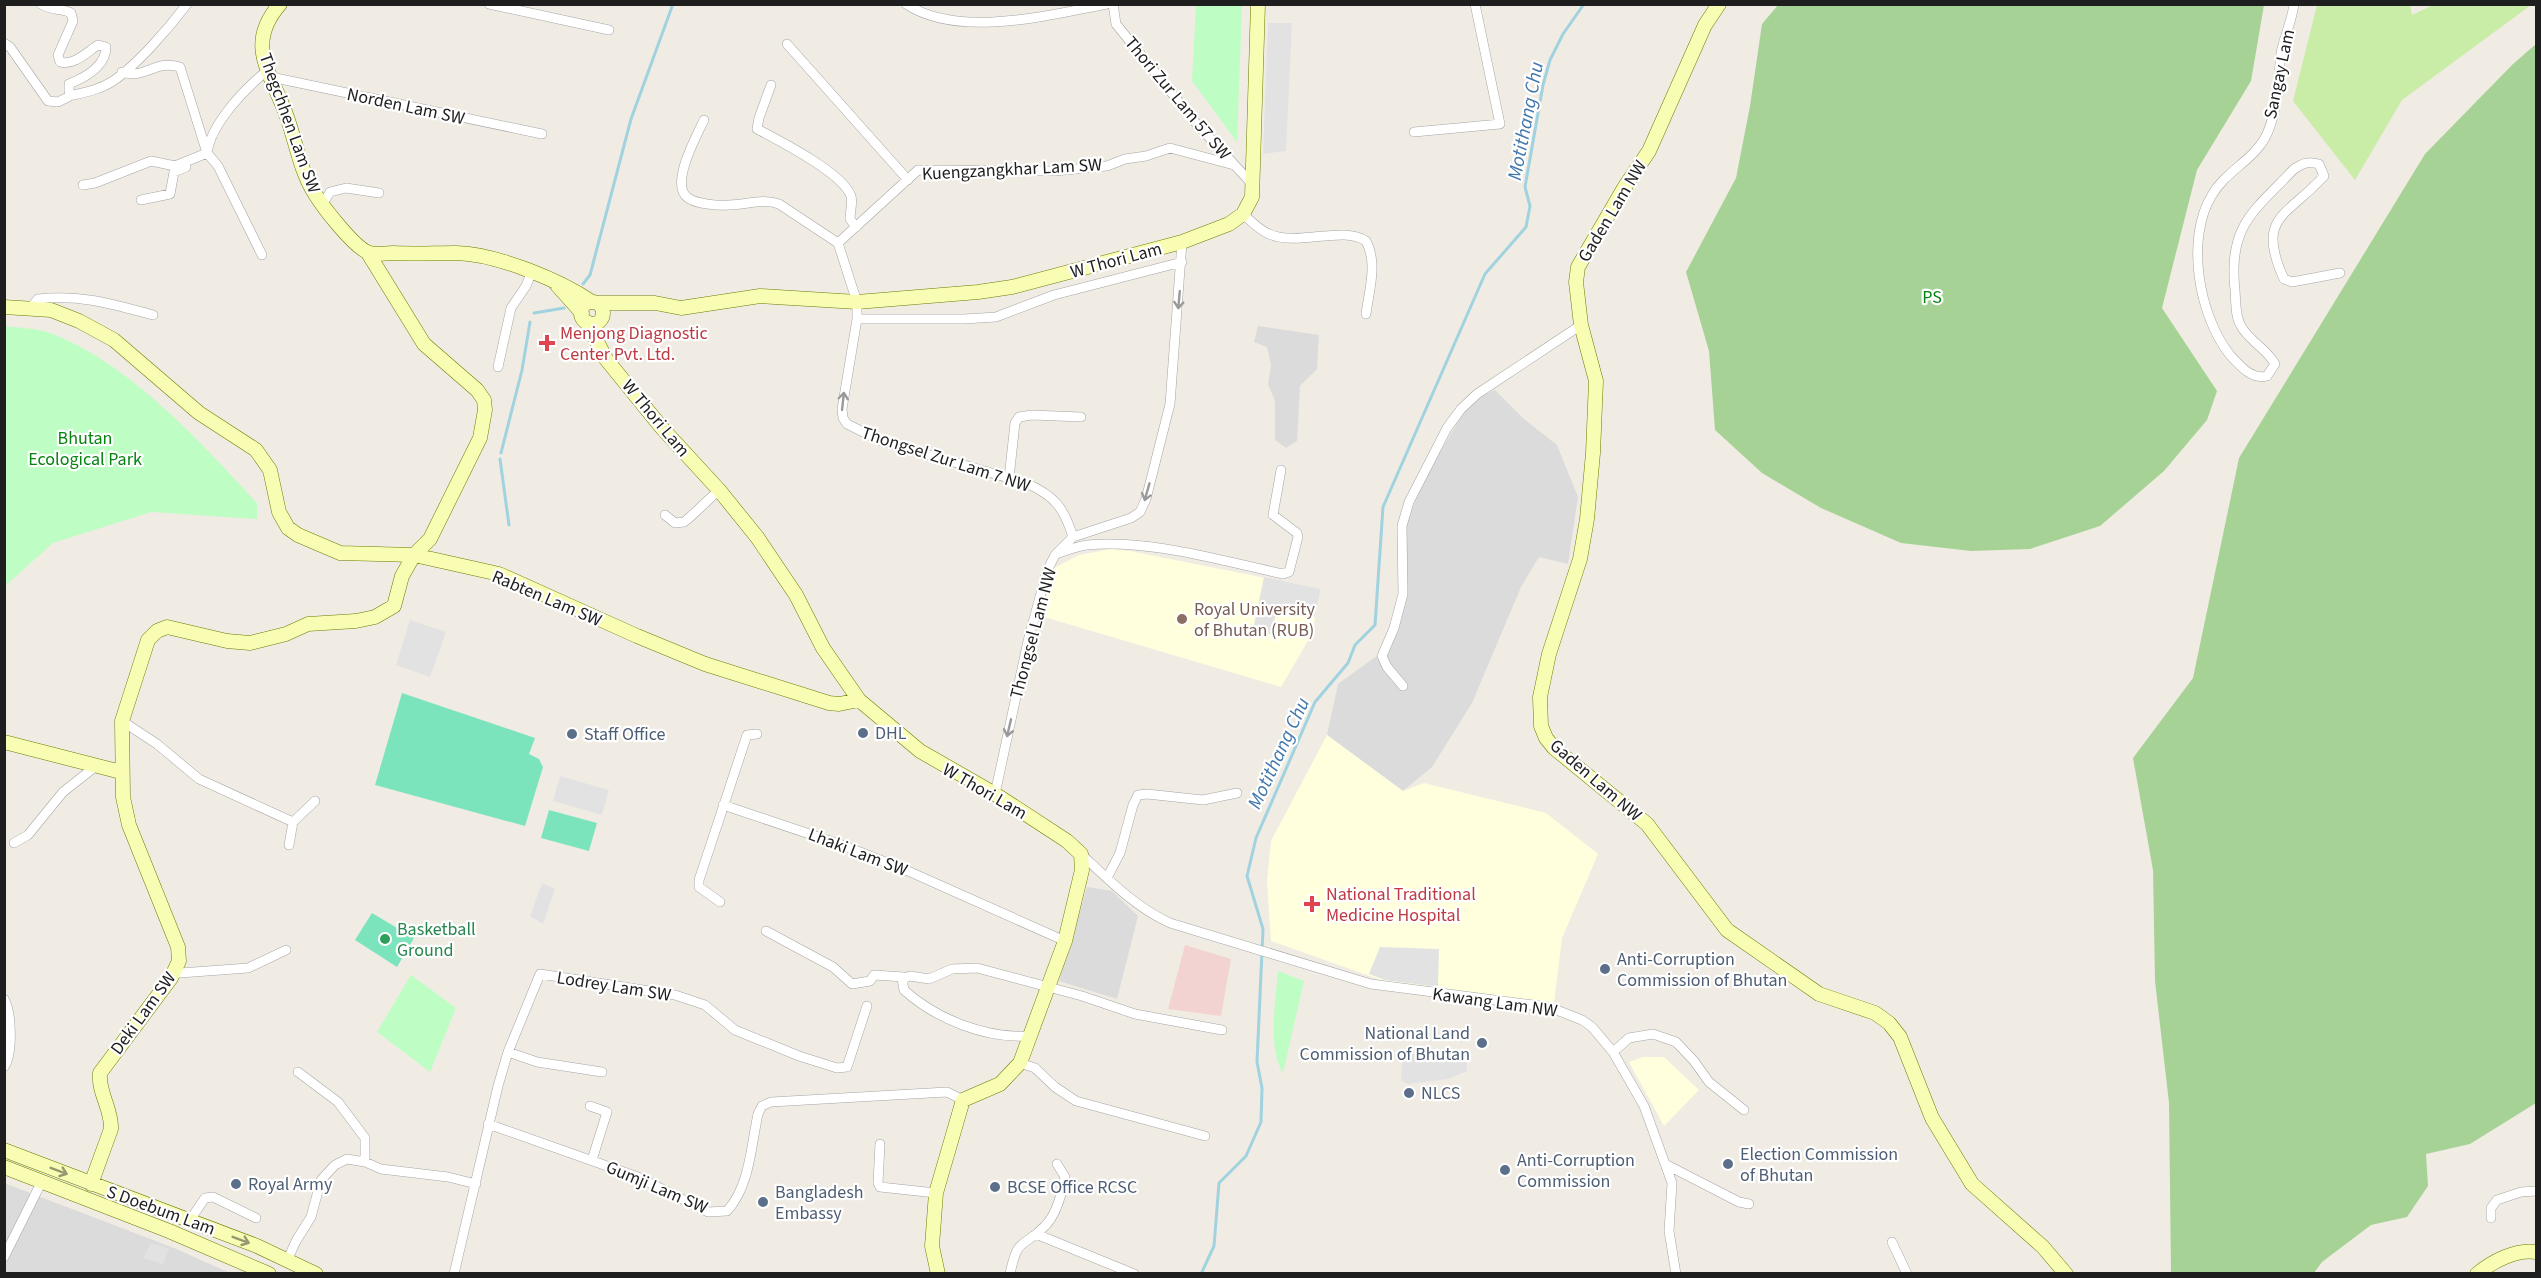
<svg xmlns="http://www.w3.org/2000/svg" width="2541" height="1278" viewBox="0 0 2541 1278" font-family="'Source Sans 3',sans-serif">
  <rect width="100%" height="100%" fill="#f0ece4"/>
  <path fill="#dcdbdb" d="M1258,326L1319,335L1317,369L1300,386L1297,441L1286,448L1275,440V401L1268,384L1271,365L1267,347L1254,342Z
    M1495,390L1524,419L1557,445L1578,497L1568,564L1539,557L1521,587L1472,703L1432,767L1403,791L1327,735L1338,684L1378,655L1406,593V527L1422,482L1464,412L1482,396Z
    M1087,887L1112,891L1138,916L1117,999L1059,981Z
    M4,1183L174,1248L230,1273H5Z"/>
  <path fill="#f2d3d2" d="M1185,945L1231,959L1221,1016L1168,1009Z"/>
  <path fill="#ffffde" d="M1112,549L1130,551L1321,589L1312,634L1281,687L1041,616L1054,568L1079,555Z
    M1327,735L1403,791L1424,783L1546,813L1598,854L1562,938L1554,1003L1384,981L1271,941L1267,882L1271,841Z
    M1643,1057H1664L1699,1090L1664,1126L1629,1062Z"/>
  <path fill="#c9eda6" d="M2317,5H2410L2412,15L2433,5H2531L2402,100L2355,180L2293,101Z"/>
  <path fill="#a7d296" d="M1778,5H2264L2251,81L2197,170L2162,308L2217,391L2207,420L2164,471L2100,526L2030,549L1971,551L1901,543L1821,508L1762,473L1715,430L1709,351L1686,272L1736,178L1750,106L1762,24Z
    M2536,44V1103L2470,1144L2426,1154L2428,1186L2407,1217L2371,1225L2322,1262L2314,1273H2171L2169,1103L2155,981L2153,870L2133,758L2193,678L2239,458L2425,154L2513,64Z"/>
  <path fill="#befdc3" d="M1196,5H1242L1237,142L1192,81Z
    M4,326C19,328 36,328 50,333C127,361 202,443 257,503V519L151,512L53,543L5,586Z
    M1278,971L1304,981L1283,1073C1267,1047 1276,1000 1278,971Z
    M411,975L456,1008L430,1072L377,1032Z"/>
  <path fill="#7ce4bd" d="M402,693L535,738L529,754L539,759L543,767L525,826L375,785Z
    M549,810L597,823L589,851L541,838Z
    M372,913L414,938L397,967L355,940Z"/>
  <path fill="#e2e2e2" d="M1268,23H1292L1286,151L1263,154Z
    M1264,577L1321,589L1315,617L1277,610L1271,634L1253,630Z
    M410,620L446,632L430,677L396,665Z
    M560,776L609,790L602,815L553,801Z
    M542,883L555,889L543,924L530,916Z
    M1380,947L1439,949L1438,987L1385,980L1369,974Z
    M1403,1051L1467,1055V1071L1448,1079L1407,1084L1401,1080Z
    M151,1243L169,1249L163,1264L143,1258Z"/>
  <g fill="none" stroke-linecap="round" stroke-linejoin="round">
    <path stroke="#a1d2e0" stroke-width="3" d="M583,284L590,275L631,119L673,4
      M534,313L564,308
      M501,453L522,370L530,322
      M500,459L509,525
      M1201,1274L1214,1246L1219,1183L1246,1156L1261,1122L1262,1088L1257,1062L1263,929L1247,876L1256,838L1315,702L1348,663L1355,645L1375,625L1383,507L1485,274L1526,227L1530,206L1525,187L1543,85L1550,60L1563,34L1584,4"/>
    <defs>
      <path id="street" d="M41,4C51,11 62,8 71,13L73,21L58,55L60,62C74,66 87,52 98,45L106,47C106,67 84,78 69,84V92L74,95C87,92 101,89 113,81C137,65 169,28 187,4
        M489,4L609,30
        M906,4C959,39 1049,15 1107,4
        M1113,4L1116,24L1196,123L1253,185
        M2294,4C2292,21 2284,37 2281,53C2278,81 2278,113 2265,138C2252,161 2225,172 2212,195C2185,239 2199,316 2230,355C2240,366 2252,380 2267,376L2275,364C2267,349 2249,341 2241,326C2235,316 2236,302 2235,290C2228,226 2253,212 2294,169C2303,163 2308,161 2319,164L2324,176C2288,216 2255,216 2284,279L2292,282L2340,273
        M4,43L10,47L48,101L58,102L72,95
        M787,44L908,180
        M122,72C145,80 155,59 180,67L207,153L218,166L262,255
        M271,77L542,134
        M771,85L759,118L757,129C780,141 843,173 851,196C853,202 850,212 850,219L856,227
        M704,120C697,135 669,185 688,198C697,204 718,206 729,205C746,205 762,198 779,204L838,243
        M1414,132L1500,124L1475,4
        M207,153C211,124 245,88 267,71
        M83,185L95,183L151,161L175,166L207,153
        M141,200L170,194L174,172L186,167
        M322,205L330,192L346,188L379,193
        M1243,214C1251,221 1259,230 1269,234C1299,247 1342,225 1366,241C1378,263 1369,291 1366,314
        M31,307L38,299C81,294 112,304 153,315
        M857,319H964L996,317L1054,295L1182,262
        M498,367L511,308L526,286L532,271
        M1009,478L1015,423L1019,417L1032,415L1081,417
        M665,515L675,523L684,522L689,518L719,490
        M1073,537C1064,508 1055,496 1026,483L881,441L847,424L843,418L842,409L857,319V302L838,243L918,170L1055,171L1107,166L1125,159L1146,156L1170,148L1234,165
        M1056,554C1066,551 1077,546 1087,545C1150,539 1222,561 1283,574L1289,572L1298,537L1297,533L1273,515L1281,470
        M1403,686L1387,667L1382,656L1394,628L1403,594L1402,526L1409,502L1447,428L1461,409L1477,394L1581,325
        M122,721L157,744L199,779L293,822L315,801
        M995,794L1028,641L1047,571L1055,555L1073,537L1131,518L1140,512L1146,499L1170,404L1182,242
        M723,805L842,845L908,871L1065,941
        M14,843L28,835L63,792L96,766
        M289,845L293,822
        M1081,854C1109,880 1135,907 1170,923L1371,984L1549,1007L1582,1020L1592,1027L1613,1052L1644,1106L1672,1183L1669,1231L1676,1274
        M1107,878L1120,853L1133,805L1138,795L1147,794L1203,800L1237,793
        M720,902L699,887V880L747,735L757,734
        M766,931L833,967L852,984L870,981L874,975L904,977
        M175,971L180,973L248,968L286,950
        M4,999C12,1013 13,1054 4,1067
        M1030,1036C986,1039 936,1019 904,990L902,979L910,976L929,979L952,969L977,968L1082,996L1135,1014L1222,1030
        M508,1052L537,1062L602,1072
        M1613,1052L1629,1038L1653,1034L1676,1042L1694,1061L1709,1082L1744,1110
        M1020,1063L1035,1068L1055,1087L1076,1101L1205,1136
        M298,1072L338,1102L365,1138V1162
        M590,1106L607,1112L592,1160
        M488,1124L638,1177L708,1212L727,1211C750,1186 751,1146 758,1114L762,1106L771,1102L947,1092L963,1100
        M880,1144L878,1183L880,1187L936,1193
        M1665,1164L1739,1202L1749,1204
        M2491,1218V1208L2497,1200L2521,1192L2536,1191
        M190,1220L205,1198L213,1197L256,1218
        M1036,1234L1134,1274
        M1892,1242L1907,1274
        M4,1257L42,1181
        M287,1261L296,1241L311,1217L321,1180L335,1165L347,1159L365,1162L381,1169L448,1177L476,1184
        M454,1274L498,1086L508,1052L540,974L675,995L705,1005L735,1030L799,1056L837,1068L847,1067L867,1006
        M1010,1274C1018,1235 1023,1249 1045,1226C1057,1214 1062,1193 1065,1177L1057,1164"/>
      <path id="secondary" d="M280,4C248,41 266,66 282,104C295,133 298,168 315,194C323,207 356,250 370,253C377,255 386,253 393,253C414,254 435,253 456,253C497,254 559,280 592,302
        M1719,4L1705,25L1649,151L1624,188L1578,267L1576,282L1581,325L1596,381L1593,453L1587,519L1580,559L1549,654L1540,697L1541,726L1546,738L1554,748L1647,824L1727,930L1819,994L1875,1013L1889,1023L1900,1037L1932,1118L1972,1184L2043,1247L2066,1274
        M557,285L582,313
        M581 313a11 11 0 1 1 22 0a11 11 0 1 1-22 0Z
        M597,303H655L681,308L760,296L857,302L978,292L1012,287L1182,242L1229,224L1243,214L1252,197L1258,4
        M4,307L51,310L79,321L114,340L199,413L256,450L270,470L279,512L288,528L298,535L340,553L414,555L499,574L637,636L705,664L829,703L839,704L859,700
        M587,322L606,359L662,428L719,490L757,537L796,595L823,648L859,700L920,751L995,794L1067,841L1081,854L1082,870L1065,941L1020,1063L1000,1084L963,1100L936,1193L932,1246L938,1274
        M4,742L121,772
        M4,1150L257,1246L316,1274
        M4,1167L169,1231L269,1274
        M91,1184L111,1129C112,1109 98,1093 100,1073L171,978L179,961L178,947L129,825L123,797L122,721L148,640L157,631L167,627L227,641L250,643L286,634L308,624L356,621L375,617L394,606L402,576L414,555L430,539L480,438L485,410L484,400L477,390L424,344L368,253
        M2477,1274C2493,1261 2516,1249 2536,1252"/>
    </defs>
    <use href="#street" stroke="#a5a5a5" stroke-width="10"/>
    <use href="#secondary" stroke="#6d7b00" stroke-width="15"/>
    <use href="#street" stroke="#fff" stroke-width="9"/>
    <use href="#secondary" stroke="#f9fdb4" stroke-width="14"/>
  </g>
  <defs><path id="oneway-shaft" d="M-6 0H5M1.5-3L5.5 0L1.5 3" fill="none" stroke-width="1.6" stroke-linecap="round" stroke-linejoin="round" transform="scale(1.5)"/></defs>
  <g stroke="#9a9a9a">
    <use href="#oneway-shaft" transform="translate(1179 300) rotate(95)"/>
    <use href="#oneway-shaft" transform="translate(843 401) rotate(-84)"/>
    <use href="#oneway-shaft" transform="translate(1147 492) rotate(106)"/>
    <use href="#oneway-shaft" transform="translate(1009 728) rotate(103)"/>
  </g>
  <g stroke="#969970">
    <use href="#oneway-shaft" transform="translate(59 1171) rotate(21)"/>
    <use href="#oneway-shaft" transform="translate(241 1240) rotate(21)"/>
  </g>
  <g fill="#e0444e" stroke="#fff" stroke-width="2">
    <path d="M544 334h6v6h6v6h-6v6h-6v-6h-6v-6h6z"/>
    <path d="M1309 895h6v6h6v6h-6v6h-6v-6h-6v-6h6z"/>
  </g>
  <circle fill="#8d6e63" stroke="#fff" stroke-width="2" cx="1182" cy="619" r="6"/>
  <g fill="#5c6f8a" stroke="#fff" stroke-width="2">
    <circle cx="863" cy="733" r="6"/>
    <circle cx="572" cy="734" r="6"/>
    <circle cx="1605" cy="969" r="6"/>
    <circle cx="1482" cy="1043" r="6"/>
    <circle cx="1409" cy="1093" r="6"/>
    <circle cx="1728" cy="1164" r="6"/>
    <circle cx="1505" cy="1170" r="6"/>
    <circle cx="236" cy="1184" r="6"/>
    <circle cx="995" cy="1187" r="6"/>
    <circle cx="763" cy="1202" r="6"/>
  </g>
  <circle fill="#2e9e5b" stroke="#fff" stroke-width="2" cx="385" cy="939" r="6"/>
  <g text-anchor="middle" stroke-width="4.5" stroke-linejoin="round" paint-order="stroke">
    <g font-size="18" fill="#1e1e1e" stroke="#fff">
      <text transform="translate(2279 74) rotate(-78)" y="6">Sangay Lam</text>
      <text transform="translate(1178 98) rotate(50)" y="6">Thori Zur Lam 57 SW</text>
      <text transform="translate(406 106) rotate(12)" y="6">Norden Lam SW</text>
      <text transform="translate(290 123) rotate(70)" y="6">Thegchhen Lam SW</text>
      <text transform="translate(1012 169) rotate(-3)" y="6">Kuengzangkhar Lam SW</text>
      <text transform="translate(1612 211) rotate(-59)" y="6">Gaden Lam NW</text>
      <text transform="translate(1116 260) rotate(-15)" y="6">W Thori Lam</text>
      <text transform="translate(656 418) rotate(50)" y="6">W Thori Lam</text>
      <text transform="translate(946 459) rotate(18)" y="6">Thongsel Zur Lam 7 NW</text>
      <text transform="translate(547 598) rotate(23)" y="6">Rabten Lam SW</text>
      <text transform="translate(1033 633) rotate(-75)" y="6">Thongsel Lam NW</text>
      <text transform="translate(1596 780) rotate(41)" y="6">Gaden Lam NW</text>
      <text transform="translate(985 791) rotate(30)" y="6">W Thori Lam</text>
      <text transform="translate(858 852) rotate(21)" y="6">Lhaki Lam SW</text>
      <text transform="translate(614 986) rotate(9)" y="6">Lodrey Lam SW</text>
      <text transform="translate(1495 1002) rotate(8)" y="6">Kawang Lam NW</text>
      <text transform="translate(143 1013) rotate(-54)" y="6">Deki Lam SW</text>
      <text transform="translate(657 1187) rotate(23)" y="6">Gumji Lam SW</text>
      <text transform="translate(161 1210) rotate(20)" y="6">S Doebum Lam</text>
    </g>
    <g font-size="18" fill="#058410" stroke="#fff">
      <text x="1932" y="303">PS</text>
      <text x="85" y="444">Bhutan<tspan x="85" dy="21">Ecological Park</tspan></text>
    </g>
    <g font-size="18" fill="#be3a42" stroke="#fff" text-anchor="start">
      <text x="560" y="339">Menjong Diagnostic<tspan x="560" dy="21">Center Pvt. Ltd.</tspan></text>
      <text x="1326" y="900">National Traditional<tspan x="1326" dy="21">Medicine Hospital</tspan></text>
    </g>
    <g font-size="18" fill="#785e54" stroke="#fff" text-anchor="start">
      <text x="1194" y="615">Royal University<tspan x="1194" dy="21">of Bhutan (RUB)</tspan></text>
    </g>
    <g font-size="18" fill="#4e5e75" stroke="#fff" text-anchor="start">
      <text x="875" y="739">DHL</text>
      <text x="584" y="740">Staff Office</text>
      <text x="1617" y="965">Anti-Corruption<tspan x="1617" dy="21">Commission of Bhutan</tspan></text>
      <text x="1470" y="1039" text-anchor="end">National Land<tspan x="1470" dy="21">Commission of Bhutan</tspan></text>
      <text x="1421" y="1099">NLCS</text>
      <text x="1740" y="1160">Election Commission<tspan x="1740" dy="21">of Bhutan</tspan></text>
      <text x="1517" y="1166">Anti-Corruption<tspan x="1517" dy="21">Commission</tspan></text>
      <text x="248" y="1190">Royal Army</text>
      <text x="1007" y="1193">BCSE Office RCSC</text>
      <text x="775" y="1198">Bangladesh<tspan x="775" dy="21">Embassy</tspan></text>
    </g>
    <g font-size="18" fill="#27864d" stroke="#fff" text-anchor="start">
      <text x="397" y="935">Basketball<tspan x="397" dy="21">Ground</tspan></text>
    </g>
    <g font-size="20" font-style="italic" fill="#4177ac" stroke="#fff">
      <text transform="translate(1525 121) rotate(-79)" y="7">Motithang Chu</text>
      <text transform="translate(1278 753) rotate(-65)" y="7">Motithang Chu</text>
    </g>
  </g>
  <rect width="2541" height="1278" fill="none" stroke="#1e1e1e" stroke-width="12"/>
</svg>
